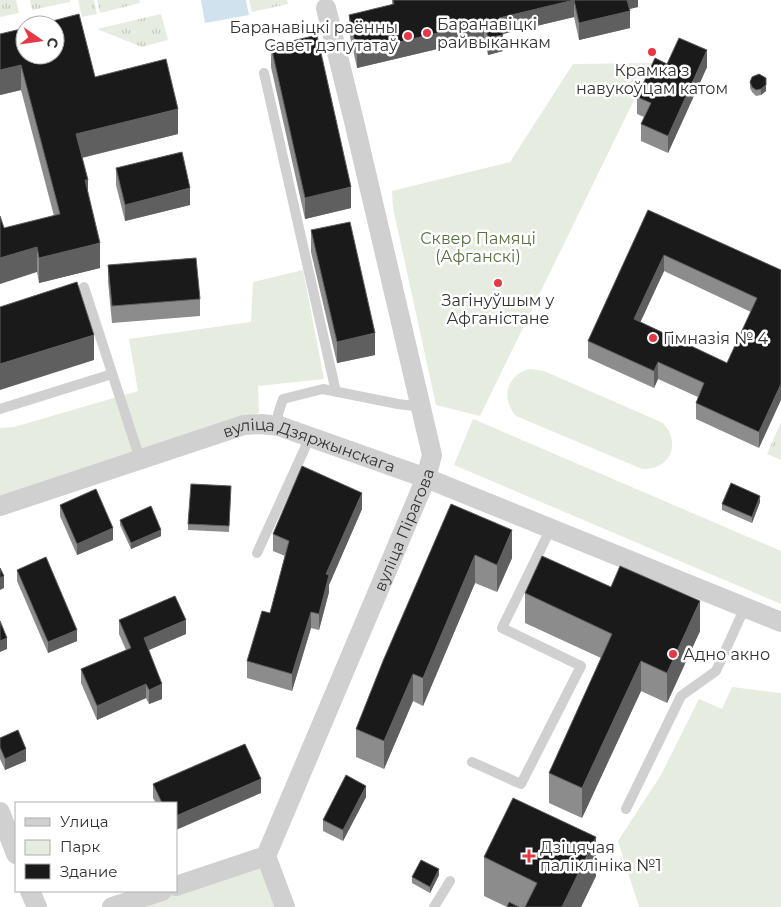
<svg xmlns="http://www.w3.org/2000/svg" width="781" height="907" viewBox="0 0 781 907" font-family="Montserrat,sans-serif">
  <defs>
    <pattern id="grass-tufts" width="24" height="20" patternUnits="userSpaceOnUse" patternTransform="scale(1.25)"><rect width="24" height="20" fill="#e6ecdf"/><path d="M3 7l-1-3M5 7V3M7 7l1-3M15 17l-1-3M17 17v-4M19 17l1-3" fill="none" stroke="#c6cbc0"/></pattern>
  </defs>
  <rect width="100%" height="100%" fill="#fff"/>
  <path fill="url(#grass-tufts)" d="M0,0H16L19,13L0,17Z
    M30,0H70V2L32,10Z
    M78,0H94L97,14L82,17Z
    M97,0H139L140,3L100,13Z
    M249,0H287L288,4L252,12Z
    M161,14L168,40L142,47L97,29Z
    M781,422V460L767,454Z"/>
  <path fill="#e6ecdf" d="M652,63L480,416L436,405L393,208L392,191L510,162L573,64Z
    M303,270L324,379L258,386L259,413L0,498V428L14,427L138,391L129,339L251,322L253,282Z
    M530,369L544,371L663,423C682,444 670,470 642,469L516,416C500,398 507,374 530,369Z
    M473,419L781,551V604L454,465Z
    M732,687L781,693V907H639L618,841L661,775L699,699L722,709Z
    M264,861L281,907H126Z"/>
  <path fill="#cfe2ee" d="M201,0H246L249,15L205,23Z"/>
  <g fill="none" stroke-linecap="round" stroke-linejoin="round">
    <path stroke="#d0d0d0" stroke-width="10" d="M264,73L336,392
      M84,287L140,459
      M0,409L112,374
      M279,426L278,414L283,399L323,389L398,404L422,407
      M257,553L305,448L308,437
      M472,762L521,784L581,666L502,628L551,528
      M626,809L681,696L716,671L745,607
      M434,907L450,881"/>
    <g stroke="#d0d0d0" stroke-width="20">
      <path id="s1" d="M0,506L244,425L261,424L279,426L426,478L781,622"/>
      <path d="M0,812L16,854"/>
      <path d="M266,856L285,907"/>
      <path id="s2" d="M176,886L266,856L426,478L432,455L353,117L326,8"/>
      <path d="M30,891L37,907"/>
      <path d="M112,907L162,891"/>
    </g>
  </g>
  <path fill="#8c8c8c" fill-rule="evenodd" d="M392,0H638V7L629,9L630,28L579,40L574,17L503,34V51L488,55L484,38L357,68L349,32V15L392,5Z
    M0,34L95,77L178,134L82,158L100,268L39,283L37,272L4,228L54,216L21,90L0,95Z
    M271,46L351,208L305,219L271,67Z
    M667,64L707,67L668,153L641,141V124L644,117L637,114V97Z
    M750,82L766,91L761,95L756,96L752,92L750,88Z
    M116,168L190,205L125,221L116,185Z
    M648,210L781,270L759,448L696,419V403L698,397L658,379L654,388L588,358V341ZM664,271L751,312L727,363L640,322Z
    M311,230L375,355L337,363L311,252Z
    M108,265L200,299V316L112,323L108,281Z
    M231,492L229,532L188,530V524Z
    M760,502L752,523L722,510V504Z
    M451,504L512,558L497,592L475,583L423,706L413,701L384,769L356,757V729Z
    M60,505L113,540L77,555L60,516Z
    M362,509L329,585V592L319,630L311,628L292,691L247,678V661L270,613L285,556L273,551V534Z
    M120,520L161,536L131,549L120,525Z
    M17,570L77,641L48,653L17,581Z
    M525,593L700,631L667,703L641,691L582,818L549,803V773L601,658L525,623Z
    M119,620L186,634L149,650L162,699L149,704L146,698L97,720L81,683V669L126,650L119,634Z
    M0,738L26,761L5,770L0,759Z
    M153,784L261,793L176,803H156L153,798Z
    M366,797L343,841L323,831V820Z
    M484,857L596,876L581,907H507L484,896Z
    M439,875L430,893L412,883V877Z"/>
  <path fill="#5f5f5f" d="M574,0V17L499,35V18Z
    M625,0H638V7L625,10Z
    M630,11V28L579,40V23Z
    M484,22V38L357,68V52Z
    M503,35V51L488,55V38Z
    M707,50V67L668,153V136Z
    M21,65V90L0,95V70Z
    M766,85V91L761,95V89Z
    M178,109V134L76,159V134Z
    M85,180H88V205Z
    M351,187V208L305,219V198Z
    M190,188V205L125,221V205Z
    M100,243V268L39,283V258Z
    M37,247V272L0,284V258Z
    M664,255V271L634,336V319Z
    M375,333V355L337,363V342Z
    M94,335V360L0,390V364Z
    M658,362V379L654,388V371Z
    M781,384V400L759,448V432Z
    M362,493V509L329,585V592L319,630V614L326,574Z
    M760,496V502L752,523V517Z
    M113,528V540L77,555V544Z
    M161,530V536L131,549V543Z
    M512,530V558L497,592V565Z
    M475,555V583L423,706V678Z
    M4,576V588L0,590V578Z
    M700,601V631L667,703V673Z
    M311,612V628L292,691V674Z
    M186,620V634L144,652V638Z
    M77,630V641L48,653V642Z
    M7,638V649L0,652V641Z
    M641,661V691L582,818V788Z
    M413,674V701L384,769V741Z
    M146,684V698L97,720V706Z
    M162,684V699L149,704V690Z
    M26,749V761L5,770V759Z
    M261,779V793L176,830V816Z
    M366,786V797L343,841V830Z
    M596,837V876L581,907H562Z
    M439,869V875L430,893V887Z"/>
  <path fill="#1a1a1a" stroke="#5f5f5f" fill-rule="evenodd" d="M393,0H574L499,18L503,35L488,38L484,22L357,52L349,15L394,4Z
    M574,0H627L630,11L579,23Z
    M79,14L95,77L166,59L178,109L76,134L88,180H85L100,243L39,258L37,247L0,258V216L4,228L60,214L21,65L0,70V34L25,28V55H55V25H37Z
    M317,35L351,187L305,198L271,46Z
    M679,38L707,50L668,136L641,124L651,103L637,97L655,58L667,64Z
    M759,74L766,78V85L761,89L756,90L752,87L750,82L752,77Z
    M182,152L190,188L125,205L116,168Z
    M648,210L781,270V384L759,432L696,403L704,383L658,362L654,371L588,341ZM664,255L757,298L727,363L634,319Z
    M350,222L375,333L337,342L311,230Z
    M196,258L200,299L112,306L108,265Z
    M77,282L94,335L0,364V307Z
    M302,466L362,493L326,574L329,575L319,614L311,612L292,674L247,661L262,611L270,613L289,541L273,534Z
    M731,483L760,496L752,517L722,504Z
    M191,484L231,486L229,526L188,524Z
    M96,489L113,528L77,544L60,505Z
    M451,504L512,530L497,565L475,555L423,678L413,674L384,741L356,729L383,661Z
    M151,506L161,530L131,543L120,520Z
    M542,556L611,587L620,566L700,601L667,673L641,661L582,788L549,773L612,634L525,593Z
    M46,557L77,630L48,642L17,570Z
    M0,568L4,576L0,578Z
    M175,596L186,620L144,638L162,684L149,690L146,684L97,706L81,669L131,648L119,620Z
    M0,621L7,638L0,641Z
    M18,730L26,749L5,759L0,747V738Z
    M245,744L261,779L176,816V803H162L153,784Z
    M346,775L366,786L343,830L323,820Z
    M513,798L596,837L562,907H525L537,883L484,857Z
    M421,860L439,869L430,887L412,877Z
    M509,902L519,907H507Z"/>
  <g fill="#e63946" stroke="#fff" stroke-width="2">
    <circle cx="427" cy="33" r="5"/>
    <circle cx="408" cy="36" r="5"/>
    <circle cx="652" cy="52" r="5"/>
    <circle cx="498" cy="283" r="5"/>
    <circle cx="653" cy="338" r="5"/>
    <circle cx="673" cy="654" r="5"/>
    <path d="M526.5 848.5h5v5h5v5h-5v5h-5v-5h-5v-5h5z"/>
  </g>
  <g text-anchor="middle" stroke-width="5" stroke-linejoin="round" paint-order="stroke">
    <g font-size="16" fill="#333" stroke="#fff" text-anchor="start">
      <text x="437" y="30">Баранавіцкі<tspan x="437" dy="18">райвыканкам</tspan></text>
      <text x="398" y="33" text-anchor="end">Баранавіцкі раённы<tspan x="398" dy="18">Савет дэпутатаў</tspan></text>
      <text x="652" y="76" text-anchor="middle">Крамка з<tspan x="652" dy="18">навукоўцам катом</tspan></text>
      <text x="498" y="306" text-anchor="middle">Загінуўшым у<tspan x="498" dy="18">Афганістане</tspan></text>
      <text x="663" y="344">Гімназія № 4</text>
      <text x="683" y="660">Адно акно</text>
      <text x="540" y="853">Дзіцячая<tspan x="540" dy="18">паліклініка №1</tspan></text>
    </g>
    <g font-size="16" fill="#56703f" stroke="#fff">
      <text x="478" y="244">Сквер Памяці<tspan x="478" dy="18">(Афганскі)</tspan></text>
    </g>
    <g font-size="16" fill="#333" stroke="#fff">
      <text dy="6" stroke="none"><textPath href="#s1" startOffset="325">вуліца Дзяржынскага</textPath></text>
      <text dy="6" stroke="none"><textPath href="#s2" startOffset="449">вуліца Пірагова</textPath></text>
    </g>
  </g>
  <rect x="15" y="802" width="162" height="90" fill="#ffffff" stroke="#adadad"/>
  <rect x="25" y="818" width="25" height="8" fill="#d0d0d0" stroke="#adadad"/>
  <text x="60" y="827" font-size="15" fill="#333333">Улица</text>
  <rect x="25" y="840" width="25" height="15" fill="#e6ecdf" stroke="#adadad"/>
  <text x="60" y="852" font-size="15" fill="#333333">Парк</text>
  <rect x="25" y="864" width="25" height="15" fill="#1a1a1a" stroke="#adadad"/>
  <text x="60" y="877" font-size="15" fill="#333333">Здание</text>
  <g transform="translate(40 40) rotate(103)"><circle r="24" fill="#ffffff" stroke="#adadad"/>
  <path d="M0-4L9 19L0 12L-9 19Z" fill="#e63946"/>
  <text y="-8" font-size="14" font-weight="bold" text-anchor="middle" fill="#333333">С</text>
  </g>
</svg>
